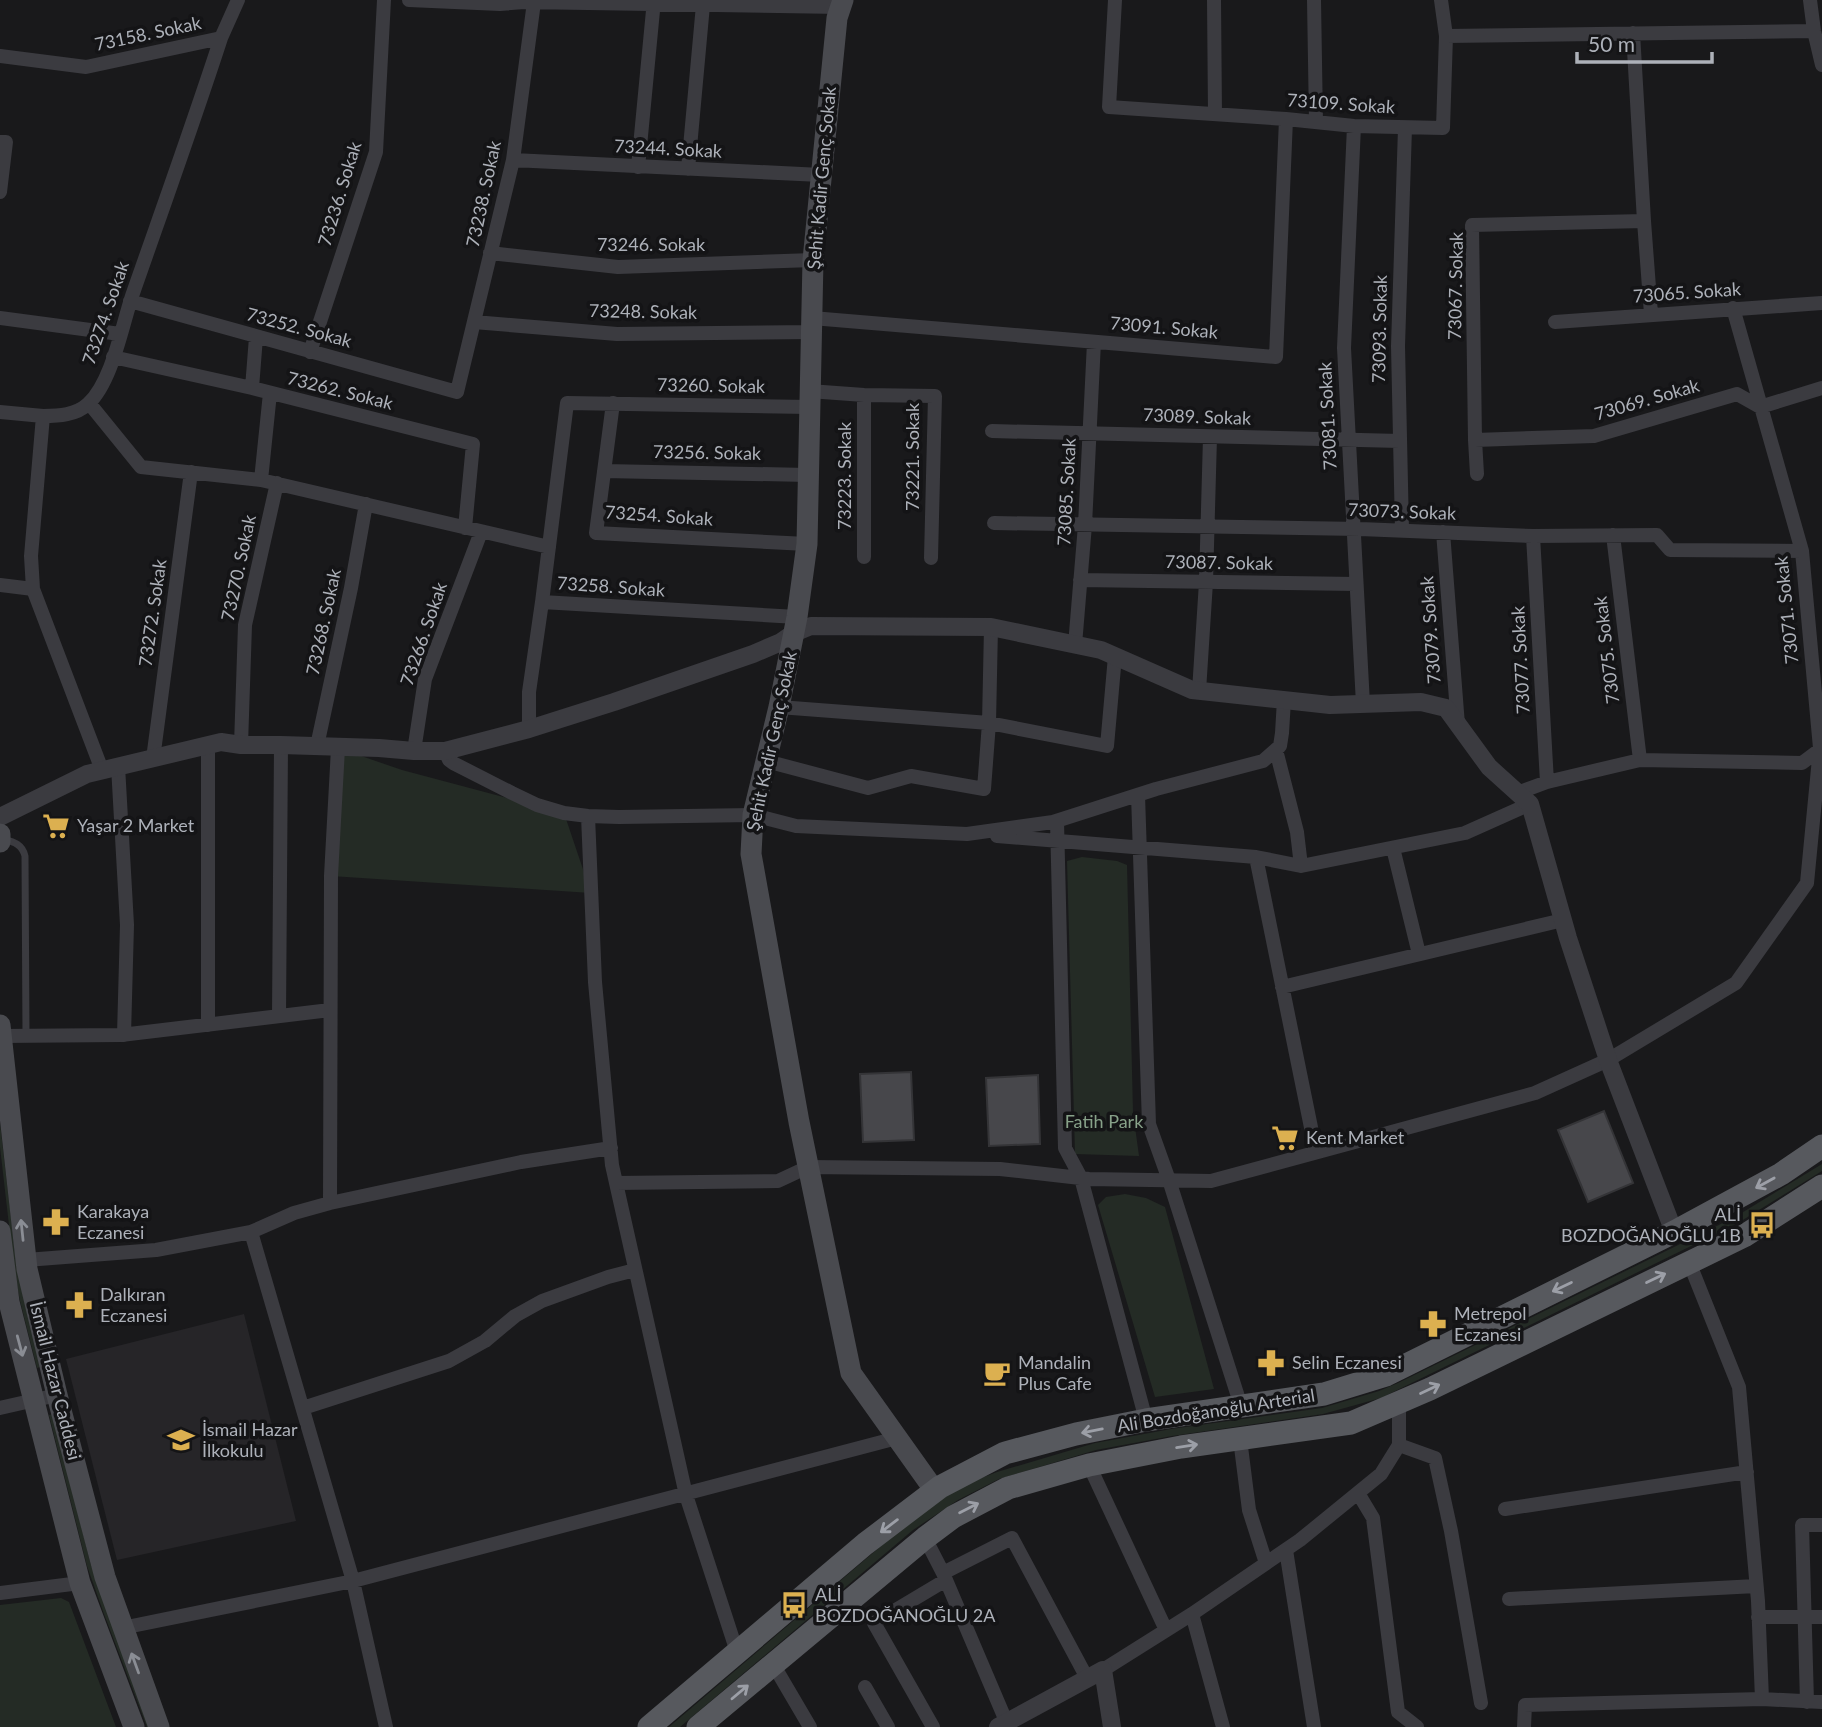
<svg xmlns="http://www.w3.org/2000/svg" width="1822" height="1727" viewBox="0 0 1822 1727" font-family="Lato,sans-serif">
  <rect width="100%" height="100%" fill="#19191b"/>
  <path fill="#262528" d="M244,1314L296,1521L117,1560L66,1359Z"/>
  <path fill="#242b25" d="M338,748L402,770L564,813L591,893L331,876Z
    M1082,857L1117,861L1127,865L1133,1112L1139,1156L1075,1154L1067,861Z
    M0,1123L17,1269L40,1367L37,1368L20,1301L14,1269L0,1147Z
    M1822,1164V1171L1738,1223L1381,1398L1323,1414L1172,1436L1096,1450L999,1479L958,1500L913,1530L680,1727H669L908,1523L953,1489L997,1472L1095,1443L1171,1429L1322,1408L1379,1391L1398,1383L1735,1217Z
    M1125,1194L1146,1198L1165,1207L1214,1389L1155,1397L1098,1205L1106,1197Z
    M53,1414L91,1565L150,1727H147L104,1614L87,1566L49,1415Z
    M61,1598L69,1602L116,1727H0V1605Z"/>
  <path fill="#47474b" stroke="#343437" stroke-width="2" d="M911,1072L914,1140L863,1142L860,1074Z
    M1038,1075L1040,1144L989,1146L986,1078Z
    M1604,1111L1633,1183L1588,1202L1558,1130Z"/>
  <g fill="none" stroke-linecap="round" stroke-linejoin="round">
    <path stroke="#3b3b40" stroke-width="7" d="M3,839C14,842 22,844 25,856L26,1035"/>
    <path stroke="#3b3b40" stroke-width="14" d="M409,0L500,4L524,2L842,7
      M1115,0L1109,107L1286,119L1354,126L1443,128L1446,36L1441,0
      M1214,0L1215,114
      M1314,0L1316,122
      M1810,0L1814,31L1822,65
      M1633,33L1644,221L1651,314
      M1446,36L1814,31
      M0,56L86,67L221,38
      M1354,126L1344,348L1363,704
      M0,142H6L0,192
      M513,160L821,175
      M638,167L654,0
      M688,169L703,5
      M490,253L618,267L813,260
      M130,301L457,392L513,160L534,2
      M0,318L120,334
      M812,318L1276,357L1286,119
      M474,322L617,334L812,332
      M1555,322L1822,303
      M310,352L376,152L384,0
      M113,357L252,388L473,444L465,528
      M252,388L256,337
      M809,391L864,395L935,396L931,558
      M89,403L141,467L261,480L549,547
      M613,403L596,533L807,544
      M0,412L43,416
      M992,431L1400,441
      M1475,440L1594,436L1737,394L1760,407L1822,388
      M604,471L808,475
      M1477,474L1475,440L1472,225L1644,221
      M261,480L270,393
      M994,523L1360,529L1533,536L1657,535L1670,550L1802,551
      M1402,530L1398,346L1405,128
      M1443,532L1458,725
      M1613,535L1640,760
      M1533,536L1547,782
      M864,557V395
      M1080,580L1356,584
      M0,585L33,589
      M797,617L542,602L567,403L809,407
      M1075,645L1085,525L1094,342
      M1199,691L1206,582L1210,437
      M779,707L989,723L1107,746L1115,656
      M529,729V692L542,602
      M241,745L245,625L277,483
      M317,746L351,588L366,504
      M414,751L425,679L481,532
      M445,751L449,760L453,763L512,793L537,805L564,813L588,816L619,817L753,815L796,826L967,834L1053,822L1156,789L1263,761L1280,746L1282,733L1284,700
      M153,759L191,472
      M766,761L868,788L911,776L984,789L989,723L991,627
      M118,766L127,925L124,1035
      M102,770L33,589L31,556L43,416C59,416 76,415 88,404C112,382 122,326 132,296C162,210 193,124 221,38L238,0
      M1517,793L1547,782L1640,760L1802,763L1822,748
      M1138,795L1149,1124L1169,1180L1241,1406
      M588,816L595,982L612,1165L686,1495L737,1652
      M1057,821L1065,1148L1081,1178L1146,1420
      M997,836L1256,857L1301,866L1297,832L1276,750
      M1393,848L1419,954
      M1256,857L1316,1152
      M1301,866L1465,833L1530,804
      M1282,987L1563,920
      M279,1016L281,745
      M208,1025V746
      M1,1036L121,1035L330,1010
      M616,1183L778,1181L808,1167L1000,1169L1089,1179L1211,1181L1535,1093L1608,1060L1736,983L1807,883L1820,748L1802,551L1733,308
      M330,1203L331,876L338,748
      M251,1232L353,1581L386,1727
      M26,1260L156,1250L251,1232L294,1213L330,1203L521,1162L611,1148
      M1689,1262L1739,1387L1758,1601L1762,1699
      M0,1408L57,1395
      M303,1408L449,1361L485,1341L515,1316L542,1301L608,1277L635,1270
      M1240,1439L1249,1510L1266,1563
      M1399,1445L1435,1458L1451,1531L1481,1703
      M1089,1465L1166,1630
      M1358,1493L1373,1518L1398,1712L1417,1727
      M1505,1509L1747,1472
      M925,1538L943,1573L1006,1721
      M1286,1550L1314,1727
      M943,1573L1012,1538L1087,1678
      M0,1593L80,1583
      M1509,1599L1756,1586
      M1192,1614L1223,1727
      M1758,1617H1822
      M122,1628L353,1581L897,1438
      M773,1664L810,1727
      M1103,1670L1192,1614L1300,1540L1381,1474L1399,1445V1402
      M865,1687L888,1727
      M1807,1702L1802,1525H1822
      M933,1727L874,1623L946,1580
      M1524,1727L1525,1705L1762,1699L1822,1702"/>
    <path stroke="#3b3b40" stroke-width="18" d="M0,817L87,774L221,742L241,745H281L379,748L414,751H445L529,729L614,702L753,654L781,642L794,633L811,626L991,627L1101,650L1192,690L1330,705L1421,702L1446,708L1489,767L1530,804L1568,938L1608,1060L1674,1232
      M998,1727L1103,1670L1112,1727"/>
    <path stroke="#494a4f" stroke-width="21" d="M843,0L837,18L813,260L807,544L797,617L779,707L753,815L751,854L799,1122L851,1373L935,1491
      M0,834V842
      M0,1025L27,1269L57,1395L105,1577L159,1727
      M0,1231L9,1302L80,1583L134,1727"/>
    <path stroke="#57595e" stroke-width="23" d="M649,1727L865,1544L940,1487L1005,1453L1076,1434L1146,1420L1324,1394L1386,1375L1674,1232L1781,1174L1822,1146
      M698,1727L925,1538L953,1517L1008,1488L1089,1465L1181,1447L1351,1423L1430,1389L1744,1236L1822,1186"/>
  </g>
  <defs><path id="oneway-shaft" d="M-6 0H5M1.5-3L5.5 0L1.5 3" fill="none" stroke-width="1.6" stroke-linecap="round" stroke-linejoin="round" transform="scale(1.75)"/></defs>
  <g stroke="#9c9fa7">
    <use href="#oneway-shaft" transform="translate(1765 1183) rotate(151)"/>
    <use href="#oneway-shaft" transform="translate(1656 1278) rotate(-26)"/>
    <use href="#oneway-shaft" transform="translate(1562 1287) rotate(154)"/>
    <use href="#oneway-shaft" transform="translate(1430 1389) rotate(-25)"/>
    <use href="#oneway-shaft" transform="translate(1092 1431) rotate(169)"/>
    <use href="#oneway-shaft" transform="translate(1187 1446) rotate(-9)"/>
    <use href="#oneway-shaft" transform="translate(969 1508) rotate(-27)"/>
    <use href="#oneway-shaft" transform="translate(889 1526) rotate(143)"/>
    <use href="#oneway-shaft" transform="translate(740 1692) rotate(-40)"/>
  </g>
  <g stroke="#8a8d94">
    <use href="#oneway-shaft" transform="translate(22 1230) rotate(-96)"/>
    <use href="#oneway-shaft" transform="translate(20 1346) rotate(75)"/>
    <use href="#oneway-shaft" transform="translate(135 1663) rotate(-110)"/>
  </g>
  <defs>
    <symbol id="supermarket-bare" viewBox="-9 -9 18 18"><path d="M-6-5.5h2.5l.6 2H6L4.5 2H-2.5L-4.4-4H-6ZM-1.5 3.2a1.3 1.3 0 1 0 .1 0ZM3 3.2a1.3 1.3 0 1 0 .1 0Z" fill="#dcb050" stroke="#141416" stroke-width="2.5" paint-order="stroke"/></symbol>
    <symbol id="pharmacy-bare" viewBox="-9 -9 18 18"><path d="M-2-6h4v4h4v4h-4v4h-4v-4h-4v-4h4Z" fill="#dcb050" stroke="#141416" stroke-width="2.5" paint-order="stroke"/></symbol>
    <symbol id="bus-bare" viewBox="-9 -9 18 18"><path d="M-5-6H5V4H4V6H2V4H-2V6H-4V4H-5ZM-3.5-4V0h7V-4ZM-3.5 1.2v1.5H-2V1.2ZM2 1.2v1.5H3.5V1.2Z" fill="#dcb050" stroke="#141416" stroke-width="2.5" paint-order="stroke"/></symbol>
    <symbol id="cafe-bare" viewBox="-9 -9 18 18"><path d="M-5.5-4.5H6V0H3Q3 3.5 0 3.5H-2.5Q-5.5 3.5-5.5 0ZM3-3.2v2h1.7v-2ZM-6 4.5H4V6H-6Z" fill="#dcb050" stroke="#141416" stroke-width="2.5" paint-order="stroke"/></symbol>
    <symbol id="school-bare" viewBox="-9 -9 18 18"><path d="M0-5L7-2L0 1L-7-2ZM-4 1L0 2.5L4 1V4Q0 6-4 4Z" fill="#dcb050" stroke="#141416" stroke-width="2.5" paint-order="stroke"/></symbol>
  </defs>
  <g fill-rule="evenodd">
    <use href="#supermarket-bare" x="37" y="807" width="38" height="38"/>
    <use href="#supermarket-bare" x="1266" y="1119" width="38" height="38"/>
    <use href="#pharmacy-bare" x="37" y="1203" width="38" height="38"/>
    <use href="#bus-bare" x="1743" y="1206" width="38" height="38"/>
    <use href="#pharmacy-bare" x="60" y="1286" width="38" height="38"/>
    <use href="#pharmacy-bare" x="1414" y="1305" width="38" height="38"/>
    <use href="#pharmacy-bare" x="1252" y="1344" width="38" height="38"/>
    <use href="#cafe-bare" x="978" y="1354" width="38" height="38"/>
    <use href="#school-bare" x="162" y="1421" width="38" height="38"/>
    <use href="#bus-bare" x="775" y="1586" width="38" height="38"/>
  </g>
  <g text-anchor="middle" stroke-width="7" stroke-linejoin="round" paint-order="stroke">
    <g font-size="18" fill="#adb1b9" stroke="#141416">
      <text transform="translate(148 34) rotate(-12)" y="6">73158. Sokak</text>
      <text transform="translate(1341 104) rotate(4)" y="6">73109. Sokak</text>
      <text transform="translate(668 149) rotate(3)" y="6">73244. Sokak</text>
      <text transform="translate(822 178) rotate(-85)" y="6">Şehit Kadir Genç Sokak</text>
      <text transform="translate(340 194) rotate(-73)" y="6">73236. Sokak</text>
      <text transform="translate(484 194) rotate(-78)" y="6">73238. Sokak</text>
      <text x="651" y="251">73246. Sokak</text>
      <text transform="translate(1456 286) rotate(-89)" y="6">73067. Sokak</text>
      <text transform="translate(1687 293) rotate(-4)" y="6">73065. Sokak</text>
      <text transform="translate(643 312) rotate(1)" y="6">73248. Sokak</text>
      <text transform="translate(106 313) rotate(-71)" y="6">73274. Sokak</text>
      <text transform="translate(299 328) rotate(15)" y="6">73252. Sokak</text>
      <text transform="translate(1164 328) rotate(5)" y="6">73091. Sokak</text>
      <text transform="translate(1380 329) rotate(-89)" y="6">73093. Sokak</text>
      <text transform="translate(711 386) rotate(1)" y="6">73260. Sokak</text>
      <text transform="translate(340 391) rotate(14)" y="6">73262. Sokak</text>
      <text transform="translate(1647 400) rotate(-16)" y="6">73069. Sokak</text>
      <text transform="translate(1328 416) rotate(-93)" y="6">73081. Sokak</text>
      <text transform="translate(1197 417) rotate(2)" y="6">73089. Sokak</text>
      <text transform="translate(707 453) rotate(1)" y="6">73256. Sokak</text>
      <text transform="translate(913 457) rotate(-90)" y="6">73221. Sokak</text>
      <text transform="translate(845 476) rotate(-90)" y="6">73223. Sokak</text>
      <text transform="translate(1067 492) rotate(-87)" y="6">73085. Sokak</text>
      <text transform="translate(1402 512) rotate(2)" y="6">73073. Sokak</text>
      <text transform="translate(659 516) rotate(4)" y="6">73254. Sokak</text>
      <text transform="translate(1219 563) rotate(1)" y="6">73087. Sokak</text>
      <text transform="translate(239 568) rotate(-78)" y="6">73270. Sokak</text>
      <text transform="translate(611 587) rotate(4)" y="6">73258. Sokak</text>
      <text transform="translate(1787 610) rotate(-96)" y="6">73071. Sokak</text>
      <text transform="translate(153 613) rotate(-82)" y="6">73272. Sokak</text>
      <text transform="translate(324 622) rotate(-78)" y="6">73268. Sokak</text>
      <text transform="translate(1431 630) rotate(-94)" y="6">73079. Sokak</text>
      <text transform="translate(424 634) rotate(-71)" y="6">73266. Sokak</text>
      <text transform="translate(1607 650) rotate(-97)" y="6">73075. Sokak</text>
      <text transform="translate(1521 660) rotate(-93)" y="6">73077. Sokak</text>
      <text transform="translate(772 741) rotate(-78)" y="6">Şehit Kadir Genç Sokak</text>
      <text transform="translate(55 1381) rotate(76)" y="6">İsmail Hazar Caddesi</text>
      <text transform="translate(1216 1411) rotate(-9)" y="6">Ali Bozdoğanoğlu Arterial</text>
    </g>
    <g font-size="18" fill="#adb1b9" stroke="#141416" text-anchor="start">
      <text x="77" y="832">Yaşar 2 Market</text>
      <text x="1306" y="1144">Kent Market</text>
      <text x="77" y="1218">Karakaya<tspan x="77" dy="21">Eczanesi</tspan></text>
      <text x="1741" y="1221" text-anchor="end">ALİ<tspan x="1741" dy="21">BOZDOĞANOĞLU 1B</tspan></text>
      <text x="100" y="1301">Dalkıran<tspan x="100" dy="21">Eczanesi</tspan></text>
      <text x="1454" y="1320">Metrepol<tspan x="1454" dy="21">Eczanesi</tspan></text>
      <text x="1018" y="1369">Mandalin<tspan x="1018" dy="21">Plus Cafe</tspan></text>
      <text x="1292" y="1369">Selin Eczanesi</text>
      <text x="202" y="1436">İsmail Hazar<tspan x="202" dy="21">İlkokulu</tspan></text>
      <text x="815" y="1601">ALİ<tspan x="815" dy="21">BOZDOĞANOĞLU 2A</tspan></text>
    </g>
    <g font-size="18" fill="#87a189" stroke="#141416">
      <text x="1104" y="1128">Fatih Park</text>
    </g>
  </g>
  <path d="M1577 52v10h135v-10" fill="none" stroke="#adb1b9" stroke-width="3.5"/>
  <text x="1588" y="52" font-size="21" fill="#adb1b9" stroke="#141416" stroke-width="5" paint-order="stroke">50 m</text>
</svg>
